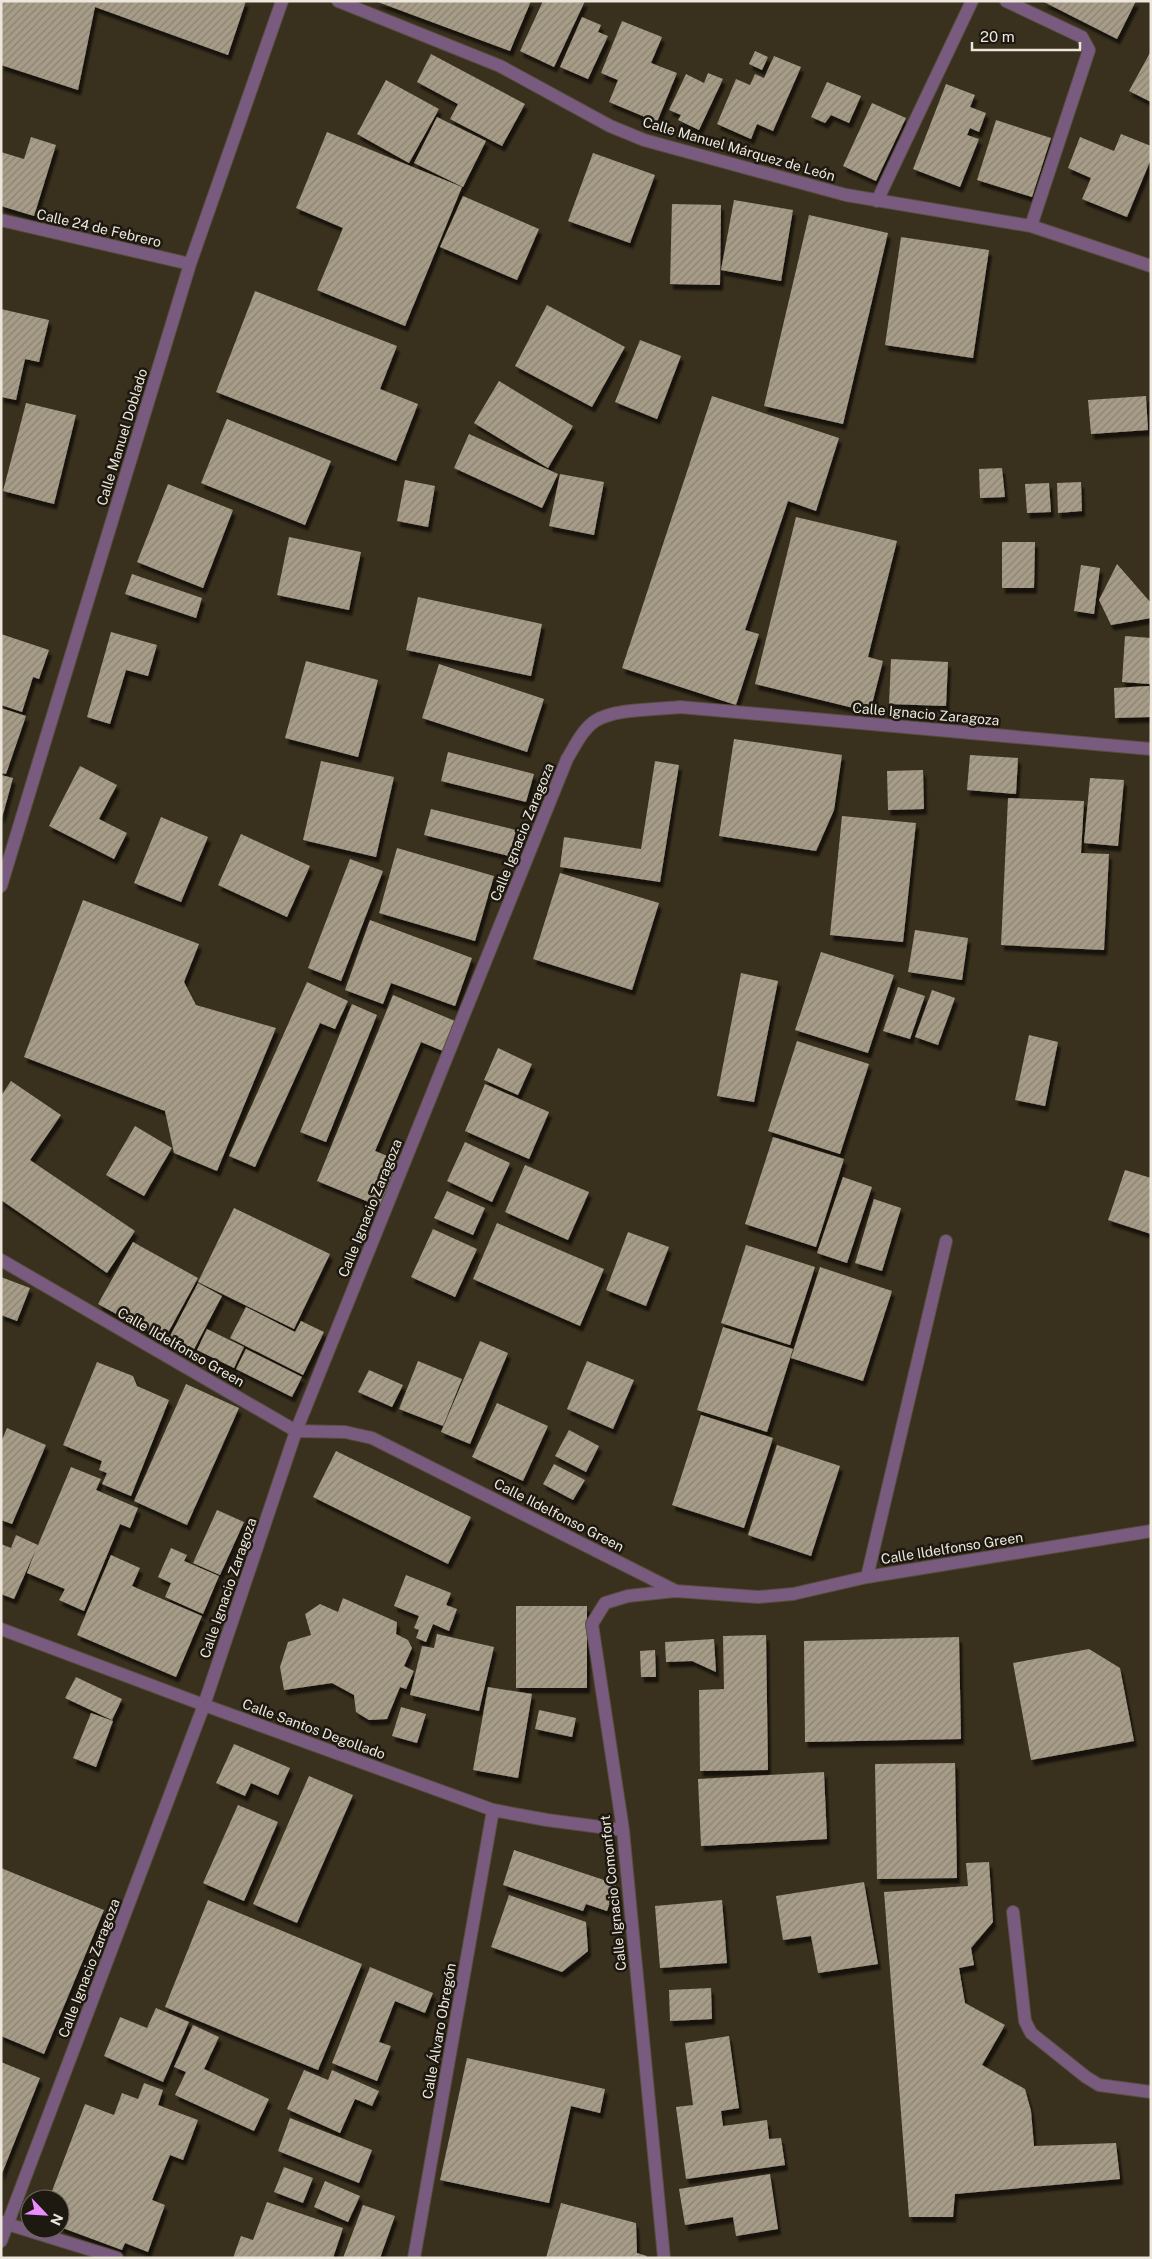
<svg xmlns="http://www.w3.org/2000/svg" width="1152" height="2259" viewBox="0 0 1152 2259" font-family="'Public Sans',sans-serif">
  <defs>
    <pattern id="building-hatch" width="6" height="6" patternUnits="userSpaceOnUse" patternTransform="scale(1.25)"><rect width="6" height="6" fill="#a79c88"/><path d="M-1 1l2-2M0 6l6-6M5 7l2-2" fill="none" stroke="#8a8273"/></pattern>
    <filter id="shadow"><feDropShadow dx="3" dy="5.5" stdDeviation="1" flood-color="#0009"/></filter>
  </defs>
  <rect width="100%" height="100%" fill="#39301e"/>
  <path fill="url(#building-hatch)" filter="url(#shadow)" d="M1,1H246L228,55L95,7L78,90L1,65Z
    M375,1H531L510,51Z
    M543,1H585L554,67L520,51Z
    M1042,1H1136L1117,39Z
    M582,17L601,25L598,32L608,36L588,79L560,67Z
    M622,21L662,37L651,63L677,73L657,122L609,102L618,80L601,73Z
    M755,51L768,57L762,70L749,64Z
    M1151,51V102L1129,91Z
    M431,54L525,104L502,146L450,119L458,104L417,82Z
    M774,56L801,67L773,131L757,124L751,139L717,124L736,79L750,85L755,74L764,78Z
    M708,73L723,79L699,130L678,120L681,115L669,110L686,74L704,83Z
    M386,80L439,109L409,163L357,134Z
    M827,82L861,96L849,123L831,115L825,123L811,117Z
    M946,84L975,95L970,107L986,113L979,132L970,128L967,135L979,139L960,187L913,169Z
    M872,103L906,118L876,181L843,166Z
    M437,117L486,141L463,187L414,163Z
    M996,120L1051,138L1032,197L977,180Z
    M327,132L462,187L405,326L317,290L343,228L296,208Z
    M1121,134L1151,146V159L1127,217L1082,199L1091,178L1068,168L1080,137L1114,151Z
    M31,137L56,145L34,216L1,206V152L24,159Z
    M593,153L655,175L630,243L568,221Z
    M463,196L539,229L517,280L440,247Z
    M734,200L793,210L781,281L721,270Z
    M672,204L721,205L720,285L670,284Z
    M809,215L888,233L843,424L764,406Z
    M901,237L989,250L973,358L885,345Z
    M255,291L397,346L380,389L418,404L396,461L216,392Z
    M547,305L625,347L592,407L515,366Z
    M1,309L49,320L39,362L25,359L16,400L1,397Z
    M640,340L681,356L657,419L615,402Z
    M499,381L573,426L548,468L474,423Z
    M712,396L839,438L816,511L788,501L745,630L759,634L736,705L622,668Z
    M1146,396L1148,430L1091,434L1088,400Z
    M26,403L76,415L54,504L3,491Z
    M227,419L331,461L305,525L201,483Z
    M469,434L558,474L542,508L454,468Z
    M1002,468L1005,497L980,498L979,469Z
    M560,474L604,482L594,535L549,526Z
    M405,480L435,486L428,527L397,521Z
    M1081,482L1082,511L1058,513L1057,483Z
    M1049,483L1051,512L1027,513L1025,484Z
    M168,484L233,510L203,588L137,562Z
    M796,517L897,541L868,657L883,661L870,712L755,684Z
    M289,537L361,552L349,610L277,595Z
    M1002,542H1035L1034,588H1002Z
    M1117,564L1151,603V618L1111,625L1099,600Z
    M1081,565L1100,568L1094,614L1074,611Z
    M132,574L202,598L196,618L125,594Z
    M418,597L542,624L531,676L406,650Z
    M111,632L157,645L148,676L126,670L110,724L87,717Z
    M1,634L49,650L39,679L33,677L22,712L1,705Z
    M1125,636L1151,638L1150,684L1122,682Z
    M891,659L948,662L946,706L889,704Z
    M306,661L378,680L358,757L285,738Z
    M439,664L544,699L527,752L422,718Z
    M1149,686L1150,717L1115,718L1114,688Z
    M1,708L26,716L6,774L1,773Z
    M734,739L842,755L834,810L816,851L719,836Z
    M448,752L534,774L526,802L441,781Z
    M970,755L1018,758L1016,794L967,790Z
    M321,761L394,777L376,857L303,840Z
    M655,761L679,765L660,882L560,867L564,837L641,849Z
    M80,766L117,785L99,819L127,833L114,859L49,826Z
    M923,770L924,809L888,810L887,771Z
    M1,775L13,778L2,818L1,817Z
    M1090,778L1124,780L1118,846L1084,843Z
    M1008,798L1084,801L1081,853L1109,854L1104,950L1001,945Z
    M431,809L516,830L509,856L424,835Z
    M842,816L916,823L903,942L830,935Z
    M161,817L208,837L181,902L134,883Z
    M241,834L310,866L287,917L218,885Z
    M397,848L494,876L475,941L379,913Z
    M350,859L383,871L341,981L308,968Z
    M560,873L659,903L632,990L533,959Z
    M83,900L199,944L184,982L196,1005L276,1028L217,1171L174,1153L165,1111L24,1057Z
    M370,920L472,958L455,1006L391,983L383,1004L345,990Z
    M915,930L968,938L962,980L908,972Z
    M821,952L894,975L868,1053L795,1030Z
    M741,973L778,981L754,1102L717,1096Z
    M307,982L348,1001L335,1029L320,1023L255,1167L229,1156Z
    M898,987L925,996L910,1039L883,1031Z
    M932,990L955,998L938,1045L915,1037Z
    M393,995L455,1021L443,1051L421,1042L375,1151L400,1161L381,1207L317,1181Z
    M352,1004L377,1015L326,1142L300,1132Z
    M1029,1035L1058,1042L1045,1106L1015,1100Z
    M797,1041L869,1064L840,1154L768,1131Z
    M498,1048L532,1064L518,1095L484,1080Z
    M11,1081L61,1115L30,1160L135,1231L107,1273L1,1200V1096Z
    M485,1084L549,1112L529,1159L465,1131Z
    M135,1126L172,1148L144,1196L106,1175Z
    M773,1137L844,1159L816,1247L745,1224Z
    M465,1142L510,1163L492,1202L447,1181Z
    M525,1165L589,1192L568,1240L505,1212Z
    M1125,1170L1151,1178V1234L1108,1220Z
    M843,1177L872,1187L847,1263L817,1253Z
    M447,1191L485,1208L473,1235L434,1218Z
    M874,1199L901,1208L882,1271L855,1263Z
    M234,1208L330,1254L294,1329L198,1282Z
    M497,1223L604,1269L580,1326L473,1279Z
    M433,1229L477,1249L455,1297L411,1277Z
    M628,1232L669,1247L646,1306L606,1290Z
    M133,1242L198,1278L164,1340L98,1304Z
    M746,1245L815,1267L790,1345L721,1323Z
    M820,1267L892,1291L863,1381L791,1358Z
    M1,1277L30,1288L17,1321L1,1315Z
    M198,1283L222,1296L192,1353L168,1340Z
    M246,1307L295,1332L301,1321L324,1332L303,1375L230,1338Z
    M723,1327L793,1349L767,1432L697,1410Z
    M207,1329L244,1347L234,1368L197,1350Z
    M480,1341L508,1353L470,1444L441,1432Z
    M246,1349L302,1377L292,1397L236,1369Z
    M418,1361L462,1379L443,1426L399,1409Z
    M587,1361L634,1380L613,1429L567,1409Z
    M97,1362L133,1376L137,1386L169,1400L131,1496L102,1484L107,1473L99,1470L102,1461L63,1445Z
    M369,1370L403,1385L392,1407L358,1392Z
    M186,1384L239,1408L187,1525L134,1501Z
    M497,1403L548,1426L523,1481L472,1457Z
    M701,1415L773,1438L744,1528L672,1505Z
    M7,1428L46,1445L12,1524L1,1520V1442Z
    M569,1430L599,1446L586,1472L555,1456Z
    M777,1445L840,1466L811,1556L748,1535Z
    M336,1451L471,1517L448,1564L313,1497Z
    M554,1464L585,1480L573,1500L543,1484Z
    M71,1467L101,1479L96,1490L138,1508L130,1528L120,1524L84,1611L59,1600L65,1589L27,1573L36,1549L14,1599L1,1594V1544L11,1548L16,1535L38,1545Z
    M217,1510L244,1522L220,1575L193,1563Z
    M171,1548L187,1555L184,1561L219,1576L203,1614L165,1597L171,1583L158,1577Z
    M111,1555L140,1568L132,1586L202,1616L176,1677L77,1635Z
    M406,1575L451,1593L446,1605L457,1609L449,1631L433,1624L426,1642L416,1638L419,1630L414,1628L419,1616L394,1606Z
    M343,1598L397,1622L396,1634L408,1640L412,1648L404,1666L414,1671L406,1689L400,1687L387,1719L369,1720L356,1712L354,1695L332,1683L284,1690L280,1667L288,1642L311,1635L305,1614L320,1604L338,1612Z
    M516,1606H587V1688H516Z
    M437,1634L494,1647L479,1711L410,1695L422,1646L434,1648Z
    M766,1635L768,1770L700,1771L699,1690L724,1689L723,1636Z
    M959,1637L961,1739L805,1742L804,1641Z
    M714,1639L716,1672L692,1661L666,1662L665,1642Z
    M1089,1649L1120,1668L1134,1741L1031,1760L1013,1663Z
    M655,1650L656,1677H641L640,1651Z
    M76,1677L122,1699L112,1720L65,1698Z
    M488,1687L532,1694L518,1778L473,1770Z
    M401,1707L426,1714L417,1743L392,1736Z
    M539,1710L576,1718L572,1737L535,1729Z
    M91,1713L113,1721L96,1767L73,1758Z
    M234,1744L290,1768L278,1795L251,1783L245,1796L216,1783Z
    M955,1763L957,1878L877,1879L875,1764Z
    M824,1772L827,1839L701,1846L698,1779Z
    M309,1776L353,1795L297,1923L253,1904Z
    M238,1805L278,1822L244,1901L203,1883Z
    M514,1850L616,1884L607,1911L586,1904L583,1911L503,1885Z
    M989,1862L993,1922L971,1948L974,1965L959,1968L965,2003L1005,2025L982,2065L1025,2089L1031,2111L1034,2146L1116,2143L1120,2179L955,2194L953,2217H909L884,1892L968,1886L966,1863Z
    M1,1868L104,1910L44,2054L1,2036Z
    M864,1882L878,1964L818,1973L811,1936L783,1940L776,1896Z
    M509,1895L586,1922L588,1951L562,1972L491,1947Z
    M208,1900L362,1964L318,2070L165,2007Z
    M722,1900L727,1963L660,1968L655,1906Z
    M370,1967L433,1993L425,2013L395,2001L379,2042L391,2046L377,2081L332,2063Z
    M711,1988L712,2019L670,2021L669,1990Z
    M156,2008L189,2022L163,2082L104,2056L120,2017L147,2028Z
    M193,2025L219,2037L204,2069L269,2099L254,2131L175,2095L186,2072L174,2067Z
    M729,2036L739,2108L721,2111L723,2126L767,2120L769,2139L781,2138L785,2165L686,2179L676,2107L693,2105L685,2043Z
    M467,2058L605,2089L600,2113L571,2106L549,2203L440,2180Z
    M1,2062L40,2078L1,2176Z
    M304,2070L328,2080L332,2070L379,2091L372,2106L355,2099L340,2133L287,2109Z
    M144,2083L163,2090L158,2105L198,2120L183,2160L170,2155L152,2200L165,2205L148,2252L125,2243L122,2250L60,2227V2199H49L85,2104L114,2115L122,2093L138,2099Z
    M290,2118L372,2150L359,2183L278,2151Z
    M284,2167L313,2178L303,2203L274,2192Z
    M770,2174L778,2229L736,2236L733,2217L685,2225L679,2189Z
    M325,2181L360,2196L348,2222L314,2207Z
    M267,2202L343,2228L333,2258H233L241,2236L253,2240Z
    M561,2203L636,2223L637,2253L647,2256V2258H546Z
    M363,2205L395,2216L380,2258H343Z"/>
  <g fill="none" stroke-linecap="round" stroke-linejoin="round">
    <defs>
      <path id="service" d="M1013,1912L1025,2021L1031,2033L1086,2077L1099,2085L1151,2092"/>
      <path id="minor" d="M338,1L500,66L610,126L644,140L846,195L1031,226L1151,266
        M1006,1L1082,37L1089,50L1031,226
        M877,201L972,1
        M1,220L190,264
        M1,886L190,264L282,1
        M1,1260L296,1431L345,1432L372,1438L676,1591L758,1597L793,1594L867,1577L1151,1531
        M867,1577L946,1241
        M1,1629L204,1705L493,1810L547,1820L623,1830
        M1,2222L117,2258
        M1,2241L204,1705L296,1431L567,759C575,746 582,730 595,721C616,708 656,710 680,707L1151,749
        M414,2258L493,1810
        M664,2258L623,1830L592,1624L605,1603L628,1596L675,1591"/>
    </defs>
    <use href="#service" stroke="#564d3c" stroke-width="14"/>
    <use href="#minor" stroke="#564d3c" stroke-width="14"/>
    <use href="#service" stroke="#785b7e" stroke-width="12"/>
    <use href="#minor" stroke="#785b7e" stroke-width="12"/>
  </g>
  <g text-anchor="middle" stroke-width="5" stroke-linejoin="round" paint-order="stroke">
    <g font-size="14" fill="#ece6db" stroke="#1d1911">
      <text transform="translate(739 149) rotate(16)" y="5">Calle Manuel Márquez de León</text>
      <text transform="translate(99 228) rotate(13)" y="5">Calle 24 de Febrero</text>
      <text transform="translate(122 437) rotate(-73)" y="5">Calle Manuel Doblado</text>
      <text transform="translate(926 714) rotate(5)" y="5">Calle Ignacio Zaragoza</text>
      <text transform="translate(522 832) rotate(-68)" y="5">Calle Ignacio Zaragoza</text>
      <text transform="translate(370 1208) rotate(-68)" y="5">Calle Ignacio Zaragoza</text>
      <text transform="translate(181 1347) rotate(30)" y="5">Calle Ildelfonso Green</text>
      <text transform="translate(559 1515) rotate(27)" y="5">Calle Ildelfonso Green</text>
      <text transform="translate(952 1548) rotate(-9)" y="5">Calle Ildelfonso Green</text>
      <text transform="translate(228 1588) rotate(-71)" y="5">Calle Ignacio Zaragoza</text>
      <text transform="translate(314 1729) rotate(20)" y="5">Calle Santos Degollado</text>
      <text transform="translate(613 1893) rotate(-96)" y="5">Calle Ignacio Comonfort</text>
      <text transform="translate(89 1968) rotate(-69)" y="5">Calle Ignacio Zaragoza</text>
      <text transform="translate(439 2031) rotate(-80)" y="5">Calle Álvaro Obregón</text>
    </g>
  </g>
  <rect width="1152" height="2259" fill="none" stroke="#ece6db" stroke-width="5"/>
  <g transform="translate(45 2214) rotate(115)"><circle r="24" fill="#1d1911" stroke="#706b62"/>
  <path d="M0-4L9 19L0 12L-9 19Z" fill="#ea8dfd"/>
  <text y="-8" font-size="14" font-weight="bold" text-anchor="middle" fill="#ece6db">N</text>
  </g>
  <path d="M972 42v8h108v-8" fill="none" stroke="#ece6db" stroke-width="2.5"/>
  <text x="980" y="42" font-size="15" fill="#ece6db" stroke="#1d1911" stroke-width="4" paint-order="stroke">20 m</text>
</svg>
